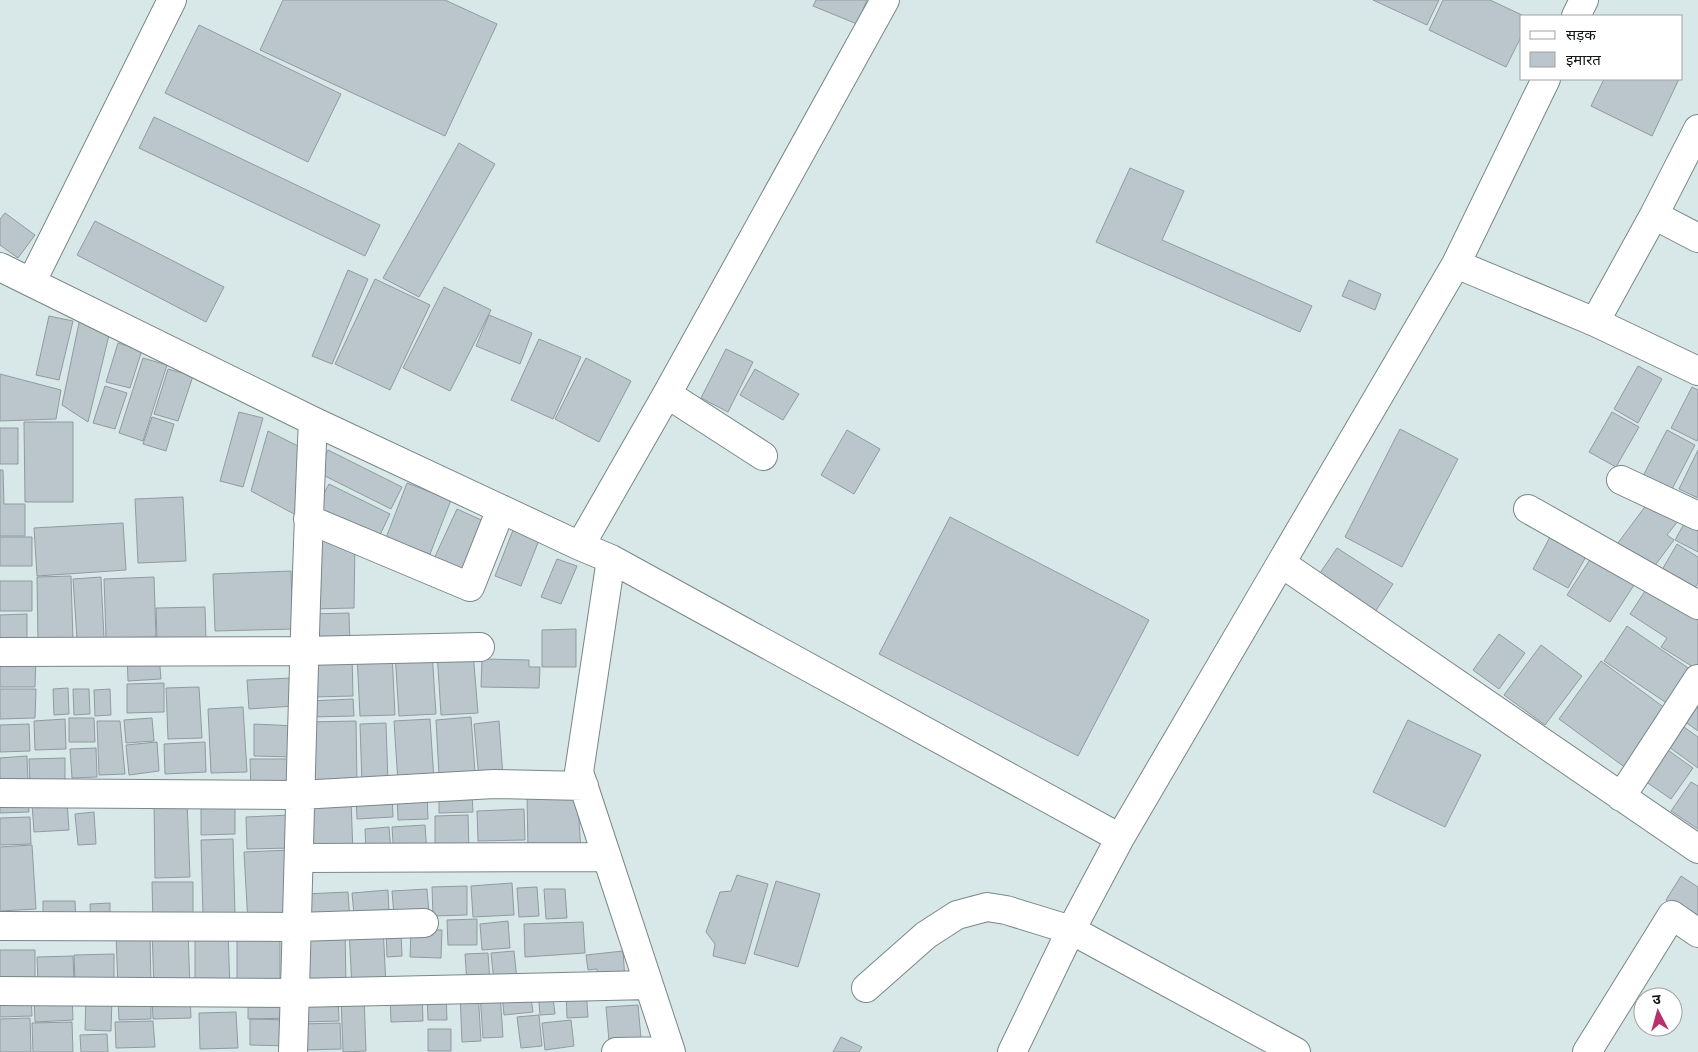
<svg xmlns="http://www.w3.org/2000/svg" width="1698" height="1052" viewBox="0 0 1698 1052" font-family="Figtree,'Noto Sans Devanagari',sans-serif">
  <rect width="100%" height="100%" fill="#d8e7e8"/>
  <path fill="#bac6cc" stroke="#909ba1" d="M283,0H445L497,24L445,136L260,50Z
    M816,0H867L857,24L813,6Z
    M1373,0H1439L1427,25Z
    M1443,0H1490L1524,16H1522V35L1506,67L1429,30Z
    M199,25L341,94L308,162L165,93Z
    M1604,79H1679L1652,136L1591,106Z
    M154,117L380,225L365,256L139,148Z
    M459,143L495,164L419,297L383,278Z
    M1130,168L1184,191L1162,240L1312,306L1300,332L1096,242Z
    M5,213L35,235L18,258L0,245V219Z
    M95,221L224,287L206,322L77,255Z
    M348,270L368,279L332,364L312,356Z
    M375,279L430,305L390,390L335,364Z
    M1349,280L1381,294L1375,310L1342,296Z
    M444,287L491,310L450,391L403,368Z
    M489,315L532,333L520,364L476,346Z
    M49,316L73,321L59,380L36,375Z
    M80,318L111,327L88,422L62,405Z
    M539,339L581,357L553,419L511,400Z
    M118,343L142,350L130,388L106,382Z
    M726,349L753,362L728,412L701,398Z
    M143,358L167,365L143,441L119,433Z
    M586,358L631,381L599,442L555,419Z
    M1638,366L1662,379L1638,423L1614,409Z
    M168,369L193,376L178,421L154,414Z
    M755,369L799,394L783,420L740,395Z
    M0,374L61,390L56,419L0,421Z
    M105,386L127,393L115,429L93,423Z
    M1692,387L1698,390V438L1697,441L1671,428Z
    M239,412L263,418L243,487L220,481Z
    M1612,412L1639,427L1616,467L1589,452Z
    M152,417L174,424L166,451L143,444Z
    M24,422H73V502H25Z
    M0,428H18V464H0Z
    M1400,429L1458,459L1402,567L1345,537Z
    M847,430L880,449L854,494L821,475Z
    M1667,430L1695,445L1671,491L1643,476Z
    M268,431L300,447L296,515L251,491Z
    M328,450L402,487L391,509L317,472Z
    M1698,450V498L1679,489Z
    M0,470H3L4,504H25V536H0Z
    M407,483L451,500L430,554L386,538Z
    M329,484L390,514L376,543L314,512Z
    M183,497L186,561L138,563L135,499Z
    M1650,500L1678,521L1667,535L1674,540L1650,572L1615,547Z
    M457,509L488,523L464,577L432,563Z
    M1690,513L1698,518V552L1675,540Z
    M950,517L1149,620L1078,756L879,654Z
    M123,523L126,570L37,576L34,528Z
    M315,524L355,543L354,608L312,609Z
    M515,525L541,535L521,586L495,576Z
    M1551,535L1587,555L1568,588L1533,569Z
    M0,537H32V566H0Z
    M1677,544L1698,557V583L1690,595L1659,575Z
    M1337,548L1393,584L1375,612L1318,576Z
    M1591,558L1634,585L1610,622L1567,595Z
    M557,559L577,566L561,604L541,597Z
    M291,571L293,629L215,631L213,574Z
    M71,576L73,641L38,642L37,577Z
    M101,577L104,638L77,639L73,579Z
    M154,577L156,637L106,638L104,579Z
    M0,581H32V611H0Z
    M1651,582L1698,612V670L1661,647L1667,638L1630,614Z
    M205,607L206,639L157,640L156,608Z
    M349,613L350,647L312,648L311,614Z
    M27,614V644H0V615Z
    M1627,626L1694,672L1671,706L1604,661Z
    M576,629V667H542V630Z
    M1499,634L1525,653L1499,689L1473,670Z
    M1541,645L1582,676L1545,725L1504,695Z
    M432,652L436,714L399,716L395,653Z
    M437,652H473L478,713L441,715Z
    M392,653L395,715L360,716L357,655Z
    M127,654L159,655L161,679L128,681Z
    M0,655L36,656L35,687H0Z
    M352,655L353,696L312,697L310,656Z
    M482,659L529,660V667H540L539,688L481,687Z
    M1601,661L1673,714L1630,771L1559,719Z
    M293,678L294,706L249,709L247,680Z
    M164,683V712L127,713V684Z
    M199,687L202,738L168,739L166,688Z
    M68,688L69,714L54,715L53,689Z
    M0,689H36L35,718L0,719Z
    M73,689H89L90,714L74,715Z
    M110,689L111,715L95,716L94,690Z
    M353,699L354,716L310,717L309,701Z
    M1698,700V731L1684,721Z
    M243,707L247,772L211,773L208,709Z
    M471,717L475,772L439,774L436,720Z
    M69,718H94L95,742H69Z
    M152,718L154,741L126,743L124,720Z
    M65,719L66,749L35,750L34,721Z
    M430,719L434,781L398,783L394,721Z
    M1408,720L1481,755L1445,827L1373,792Z
    M97,721H120L125,774L99,775Z
    M356,721L357,782L309,783L308,722Z
    M499,721L503,777L479,779L474,724Z
    M386,723L388,783L362,784L360,724Z
    M29,724L30,751L0,752V725Z
    M254,724L296,726L295,757L254,756Z
    M1684,727L1698,737V768L1669,747Z
    M157,742L159,771L129,775L126,745Z
    M205,742L206,772L165,774L164,744Z
    M96,748L97,777L72,778L70,749Z
    M1665,748L1693,768L1671,799L1642,779Z
    M27,756L28,781L0,783V758Z
    M65,758V782L30,783L29,759Z
    M250,759H291L292,791L251,792Z
    M1691,782L1698,786V829L1671,811Z
    M577,790L581,852L528,851L527,793Z
    M392,792L393,817L357,819L356,794Z
    M427,792L428,819L398,820L397,793Z
    M439,793H472L473,812L439,813Z
    M28,795L29,812L0,813V796Z
    M201,799H235V834L201,835Z
    M154,800H187L190,877L155,878Z
    M351,800L353,853L307,855L304,803Z
    M67,801L69,830L34,832L32,804Z
    M524,809L525,840L478,841L477,811Z
    M94,812L96,844L78,845L75,814Z
    M291,815L292,848L247,849L246,817Z
    M468,815L469,852L435,853V816Z
    M30,817L31,844L0,845V818Z
    M425,825L427,854L394,857L392,827Z
    M389,827L391,851L366,852L365,829Z
    M233,839L235,915L203,916L201,840Z
    M32,845L36,909L0,911V847Z
    M291,850L294,921L248,924L244,852Z
    M737,875L768,884L745,964L713,956L715,944L706,932L720,892L731,891Z
    M1681,876L1698,887V920L1666,900Z
    M776,881L820,894L798,967L754,954Z
    M152,882H193V925H153Z
    M512,883L514,915L473,917L471,886Z
    M467,886V915L433,916L432,887Z
    M537,887L539,916L519,917L517,888Z
    M427,889L429,914L394,916L392,891Z
    M544,889H565L567,918L546,919Z
    M388,890L389,912L354,915L352,893Z
    M348,892L350,921L307,923L305,894Z
    M43,901H75L76,922L43,923Z
    M110,903V923L91,924L90,904Z
    M477,919V945H448L447,920Z
    M508,921L510,948L482,950L480,924Z
    M583,922L585,953L525,957L524,924Z
    M383,926L386,986L352,988L349,929Z
    M304,929H345L346,987H304Z
    M411,929L442,930L441,958L410,957Z
    M152,930H188L190,989L154,990Z
    M195,931H228L230,990L195,991Z
    M386,931H401L402,956L387,957Z
    M150,933L151,989L118,990L116,934Z
    M237,935H280V988L237,987Z
    M0,950H35V978L0,977Z
    M514,951L517,980L494,982L491,953Z
    M623,951L625,980L599,982L597,969L588,970L586,955Z
    M488,953L490,982L467,984L465,954Z
    M114,954V980L75,981L74,955Z
    M73,956L74,984L38,985L37,957Z
    M552,989L555,1014L540,1015L538,991Z
    M586,989L588,1017L567,1018L566,990Z
    M530,990L533,1012L504,1015L502,993Z
    M478,991L481,1041L462,1042L460,992Z
    M422,992L423,1021L391,1022L390,994Z
    M446,992L447,1020H428L427,993Z
    M500,992L503,1037L483,1038L480,993Z
    M31,994L32,1016L0,1017V995Z
    M72,994L73,1020L35,1022L34,996Z
    M338,994L339,1021L302,1022V995Z
    M86,996L112,997L111,1031L85,1030Z
    M190,996L191,1018L153,1019L152,998Z
    M364,996L366,1051L343,1052L341,997Z
    M151,997V1019L119,1020L118,998Z
    M248,999H291L292,1018L248,1019Z
    M638,1005L641,1038L609,1041L606,1007Z
    M236,1012L238,1048L200,1049L199,1013Z
    M539,1015L542,1046L521,1048L517,1017Z
    M30,1018L31,1052H0V1019Z
    M250,1019L290,1020L289,1046L250,1045Z
    M571,1020L574,1046L545,1050L542,1023Z
    M153,1021L155,1047L116,1048L115,1022Z
    M72,1022L73,1052H33L32,1023Z
    M340,1023L341,1049L302,1050L301,1024Z
    M428,1029H451V1051H428Z
    M107,1034L108,1052H81L80,1035Z
    M841,1037L862,1047L859,1052H833Z"/>
  <g fill="none" stroke-linecap="round" stroke-linejoin="round">
    <defs>
      <path id="minor" d="M1576,16L1584,0
        M1654,215L1698,238
        M1456,264L1595,322L1698,371
        M0,267L313,421L580,546L611,559L1120,838
        M32,281L172,0
        M1595,322L1654,215L1698,129
        M667,394L763,456
        M1621,480L1698,516
        M1528,509L1698,605
        M308,519L470,587L501,509
        M580,546L667,394L885,0
        M611,559L579,772L671,1052
        M1281,563L1698,849
        M0,652L304,651L480,647
        M0,793L300,795L494,784L584,786
        M1621,797L1698,679
        M299,858L607,857
        M0,926L297,927L424,923
        M866,988L926,935L957,915L987,907L1006,910L1071,930L1296,1052
        M0,991L295,993L649,985
        M293,1052C300,842 303,632 313,421
        M616,1052L670,1051
        M1012,1052L1071,930L1120,838L1456,264L1546,79
        M1587,1052L1672,915L1698,933"/>
    </defs>
    <use href="#minor" stroke="#798787" stroke-width="30"/>
    <use href="#minor" stroke="#fff" stroke-width="28"/>
  </g>
  <rect x="1520" y="15" width="162" height="65" fill="#ffffff" stroke="#9fa1a1"/>
  <rect x="1530" y="31" width="25" height="8" fill="#ffffff" stroke="#9fa1a1"/>
  <text x="1566" y="40" font-size="15" fill="#0f1414">सड़क</text>
  <rect x="1530" y="52" width="25" height="15" fill="#bac6cc" stroke="#9fa1a1"/>
  <text x="1566" y="65" font-size="15" fill="#0f1414">इमारत</text>
  <g transform="translate(1658 1012) rotate(354)"><circle r="24" fill="#ffffff" stroke="#9fa1a1"/>
  <path d="M0-4L9 19L0 12L-9 19Z" fill="#b9306c"/>
  <text y="-8" font-size="14" font-weight="bold" text-anchor="middle" fill="#0f1414">उ</text>
  </g>
</svg>
